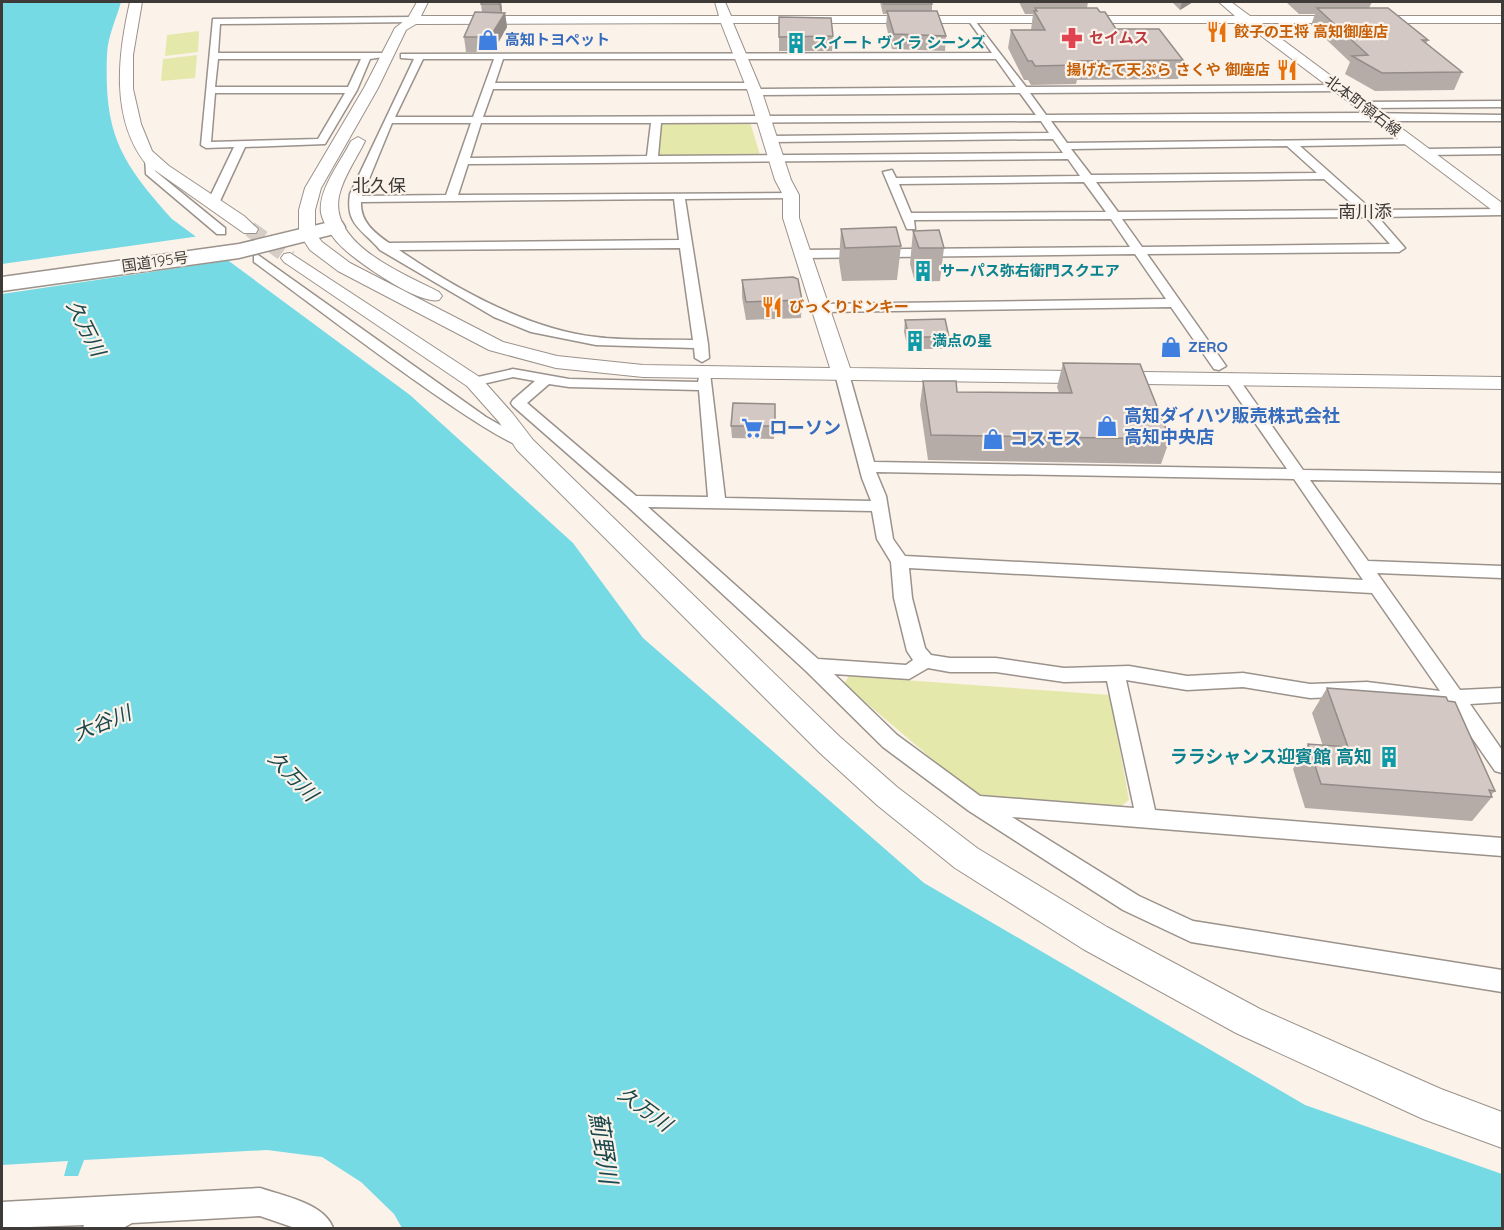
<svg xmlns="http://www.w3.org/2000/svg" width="1504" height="1230" viewBox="0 0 1504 1230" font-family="Quicksand,'Noto Sans JP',sans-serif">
  <rect width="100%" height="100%" fill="#fbf2ea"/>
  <path fill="#e4e9ab" d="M199,31L198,52L165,56L167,35Z
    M197,55L195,78L161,81L163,59Z
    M665,122H750L760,155H658L661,124Z
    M849,676L1110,695L1129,800L1120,807L984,796L971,792L844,684Z"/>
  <path fill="#75dae4" d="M2,2H121C116,20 108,35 107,54C104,133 119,160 172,219L410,395L573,543L643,638L924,883L1305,1105L1502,1174V1228H402L394,1214L361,1182L322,1157L267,1150L84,1160L78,1176H64L68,1161L2,1165Z"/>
  <path fill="#fbf2ea" d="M200,236L232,260L2,294V264Z"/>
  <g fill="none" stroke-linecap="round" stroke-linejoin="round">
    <path stroke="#d5cdc6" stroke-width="16" stroke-dasharray="16 8" stroke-linecap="butt" d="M250,229L290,258"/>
    <defs>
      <path id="street" d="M413,17L416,22L220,24L218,53H385L390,56L370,59L357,90L325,144L245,147L220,201L210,203L208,201L234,147L206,148L201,145L213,19ZM218,59H361L348,87H215ZM215,93H345L318,139L211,142Z
        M972,17L1026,87L1340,85L1345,88L1340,91L1030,93L1046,115L1362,113L1502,115V121H1051L1067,143L1411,139L1416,142L1415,144L1300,146L1372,210L1502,209V215L1378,217L1405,248L1399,252L1147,254L1226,366L1219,370L1214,369L1171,307L821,312L814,308L821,304L1166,299L1135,254L802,258L796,254L802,250L1130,247L1111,219L914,220L915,229H907L883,172L892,170L896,178L1080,176L1068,159L468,164L458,195L795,193V197L791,198L685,199L708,344L709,358L702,362L695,358L694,348L596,345L531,332L494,317L380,250C364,230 345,226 350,194L414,59L401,58V54L992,53L968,20ZM423,59H494L473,117H395ZM503,59H996L1016,87L755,89L750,92L755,95L1020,93L1036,115L483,117L493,89H751L756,86L751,83H495ZM1041,121L1049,133L772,136L767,139L772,142L1053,139L1063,153L658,156L661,123ZM392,123H471L446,195L362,196ZM481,123H651L647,156L470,158ZM1287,146L1317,173L1091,175L1071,149ZM1324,179L1359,210L1118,212L1096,182ZM1084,182L1106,212L911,213L899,184ZM674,199L679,240L389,243C375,233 360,222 361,202ZM1366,217L1390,244L1142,247L1122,219ZM680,248L693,340C661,339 627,341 596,337C527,329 456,289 399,250Z
        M1502,101V107L1362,108L1357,105L1362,102Z
        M1502,148V154L1425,155L1420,152L1425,149Z
        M145,157H153L155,171L225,228V234H217L146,174Z
        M258,255L486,417L530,442L533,445L530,448C506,455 289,287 254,262V256Z
        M513,369L569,379L698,382L700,373H710L725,498L871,501L862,478L835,374L842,370L849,374L874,462L1287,469L1224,378L1231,374L1236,375L1303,470L1502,473V483L1310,480L1368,561L1502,566V578L1377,573L1460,690L1502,688V702L1470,704L1502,750V773L1495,771L1450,706H1434L1367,696L1310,698L1243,687L1187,690L1126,680L1155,810L1502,838V856L1012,817L1139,896L1193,921L1502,970V992L1191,942L1123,910L969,811L883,747L806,671L626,505L513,406L511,403L513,400L535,381L513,377L474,386L467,382L469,379ZM549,384L569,387L699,390L708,497L636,496L527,403ZM876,472L1294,479L1363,580L905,556L893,539L886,496ZM648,507L872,511L877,539L891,562L894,598L907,651L913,660L906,665L818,659ZM909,568L1372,593L1440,691L1367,682L1310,684L1243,673L1187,676L1129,666L1064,668L996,658H950L931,655L925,648L912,598ZM928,668L950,672H996L1064,682L1107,681L1134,808L980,796L897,735L834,674L909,679Z
        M260,1188C283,1196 324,1203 333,1228H295L260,1216L132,1223L123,1228H83L84,1225L2,1228V1202Z"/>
      <path id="secondary" d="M130,2H142L133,55V89L141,124L152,151L169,166L244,216L258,229L256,233H244L146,164C110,118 118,54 130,2Z
        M417,2H428L421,16H719L715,2H725L731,16H1235L1219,2H1231L1250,16H1502V23H1260L1502,203V215L1496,213L1244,23H733L762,92L791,180L799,195V218L850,368L1502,377V389L643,377L556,368L489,350L338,271L310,250L299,233V210L305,188L364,88L395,28L408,18ZM721,23L748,92L775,180L783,195V218L830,368L643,365L557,356L503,342L350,263L322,242L315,233V210L321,188L378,88L406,30L416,24Z
        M358,137L365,141C357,158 343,177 339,196C329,245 405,274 439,292L442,296L439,300C419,305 359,263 343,248C334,240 324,226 321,213C318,189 341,162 351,141Z
        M290,253L481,378L513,414L533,440L840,737L897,787L977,848L1107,927L1260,1009L1441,1089L1502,1112V1148L1423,1119L1236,1033L1083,949L955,868L877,805L820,753L517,450L499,422L467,386L284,262L281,258L284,254Z"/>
      <path id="highway" d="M334,221L342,222L345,227L342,232L239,258L2,291V277L239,244Z"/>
    </defs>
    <use href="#street" stroke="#9a928b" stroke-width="3"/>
    <use href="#secondary" stroke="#9a928b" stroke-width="2"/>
    <use href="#highway" stroke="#9a928b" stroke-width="3"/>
    <use href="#street" fill="#fff" fill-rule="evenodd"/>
    <use href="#secondary" fill="#fff" fill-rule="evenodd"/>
    <use href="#highway" fill="#fff" fill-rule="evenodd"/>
  </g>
  <path fill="#b5aca8" d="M501,2L502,10L501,13H505L507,27L493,52H466L464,37L482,12L481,4Z
    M880,2H931L932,4V11L946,36L945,51L892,49L886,25L887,14H883Z
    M1019,2H1088L1087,8L1100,12L1116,29L1183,60L1178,79L1077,80L1076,84L1031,85L1028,80H1024L1008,48L1011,30H1031L1033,14H1025Z
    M1172,2H1193L1180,10Z
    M1286,2H1372L1369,8L1428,40L1426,44L1462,72L1454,90L1375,91L1345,74L1350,62L1311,25L1315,14H1299Z
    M779,17L833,36L832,51H779Z
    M841,229L901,246L897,280L842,281L839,261Z
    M913,231L944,248L940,281L915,282L910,264Z
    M742,280L802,300L801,318L746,320L742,297Z
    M905,320L949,337L948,349H908L904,332Z
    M1063,363L1170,439L1161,464L928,460L920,405L923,381L957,392L1059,393L1057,387Z
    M775,404L774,439L732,438L731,426Z
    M1327,688L1495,791L1491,795L1492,797L1472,821L1305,808L1293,769L1308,744L1323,746L1312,713Z"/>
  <path fill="#948c88" d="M501,2L502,10L501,14L499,4Z
    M1182,2H1193L1180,10Z
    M505,13L507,27L493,52L490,37Z"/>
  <path fill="#d3c8c3" stroke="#948c88" stroke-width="1.5" d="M482,2H501L499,4H481Z
    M883,2H931L932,4H884Z
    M1035,8H1097L1100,12H1105L1116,29H1159L1183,60L1077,61L1080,65L1035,66L1032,61H1028L1011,30H1045L1034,11H1037Z
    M1317,8H1388L1428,40H1422L1462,72L1382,73L1352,56L1368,55Z
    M887,11H937L946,36L894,34Z
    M475,12L505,13L490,37H464Z
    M779,17L831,18L833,36L779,37Z
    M896,227L901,246L845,248L841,229Z
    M939,230L944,248H919L913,231Z
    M793,277L798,279L802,300L746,302L742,280Z
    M945,319L949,337H909L905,320Z
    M1063,363L1140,364L1170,439L931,435L923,381H956L957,392L1072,393Z
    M733,403L775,404V426H731Z
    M1327,688L1446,697L1448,701L1455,702L1495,791L1489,790L1492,797L1321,784L1308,744L1348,747Z"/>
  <defs>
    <symbol id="restaurant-bare" viewBox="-9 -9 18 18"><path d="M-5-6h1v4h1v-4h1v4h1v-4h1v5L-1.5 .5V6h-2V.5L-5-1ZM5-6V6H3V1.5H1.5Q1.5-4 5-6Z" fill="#e8710a" stroke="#fbf2ea" stroke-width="2.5" paint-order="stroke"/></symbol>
    <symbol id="pharmacy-bare" viewBox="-9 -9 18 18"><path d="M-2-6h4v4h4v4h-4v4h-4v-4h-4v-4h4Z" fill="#e0444e" stroke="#fbf2ea" stroke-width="2.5" paint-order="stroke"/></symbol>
    <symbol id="shop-bare" viewBox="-9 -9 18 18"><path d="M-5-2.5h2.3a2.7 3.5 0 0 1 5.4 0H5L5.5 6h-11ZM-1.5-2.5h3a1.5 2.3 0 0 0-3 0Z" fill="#3f7fe0" stroke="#fbf2ea" stroke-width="2.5" paint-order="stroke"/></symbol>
    <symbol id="building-bare" viewBox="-9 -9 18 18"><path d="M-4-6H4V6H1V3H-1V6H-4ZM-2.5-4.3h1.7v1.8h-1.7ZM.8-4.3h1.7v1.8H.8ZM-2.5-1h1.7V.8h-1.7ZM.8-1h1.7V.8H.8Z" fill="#0f9aa8" stroke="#fbf2ea" stroke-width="2.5" paint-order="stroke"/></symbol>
    <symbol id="supermarket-bare" viewBox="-9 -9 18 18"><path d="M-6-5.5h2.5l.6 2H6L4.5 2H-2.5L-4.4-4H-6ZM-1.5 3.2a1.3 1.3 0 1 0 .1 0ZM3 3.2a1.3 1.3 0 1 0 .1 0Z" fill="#3f7fe0" stroke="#fbf2ea" stroke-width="2.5" paint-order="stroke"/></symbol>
  </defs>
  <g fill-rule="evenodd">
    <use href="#restaurant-bare" x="1202" y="17" width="30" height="30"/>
    <use href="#pharmacy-bare" x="1057" y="23" width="30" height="30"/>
    <use href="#shop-bare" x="473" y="25" width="30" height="30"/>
    <use href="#building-bare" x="781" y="28" width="30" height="30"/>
    <use href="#restaurant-bare" x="1272" y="55" width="30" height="30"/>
    <use href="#building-bare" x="908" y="256" width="30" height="30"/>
    <use href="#restaurant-bare" x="757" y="292" width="30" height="30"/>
    <use href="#building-bare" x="900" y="326" width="30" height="30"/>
    <use href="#shop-bare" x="1156" y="332" width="30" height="30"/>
    <use href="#shop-bare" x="1092" y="411" width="30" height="30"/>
    <use href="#supermarket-bare" x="737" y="413" width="30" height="30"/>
    <use href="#shop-bare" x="978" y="424" width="30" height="30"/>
    <use href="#building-bare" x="1374" y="742" width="30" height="30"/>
  </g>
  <g text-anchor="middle" stroke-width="4.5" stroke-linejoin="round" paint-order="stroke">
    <g font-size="15" font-weight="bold" fill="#c56008" stroke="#fbf2ea" text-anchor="start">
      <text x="1234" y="37">餃子の王将 高知御座店</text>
      <text x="1270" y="75" text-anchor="end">揚げたて天ぷら さくや 御座店</text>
      <text x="789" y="312">びっくりドンキー</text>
    </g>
    <g font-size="15" font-weight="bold" fill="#be3a42" stroke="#fbf2ea" text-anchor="start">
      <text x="1089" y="43">セイムス</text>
    </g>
    <g font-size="15" font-weight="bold" fill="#366cbe" stroke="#fbf2ea" text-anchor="start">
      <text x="505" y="45">高知トヨペット</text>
      <text x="1188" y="352">ZERO</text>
    </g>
    <g font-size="15" font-weight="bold" fill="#0d838f" stroke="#fbf2ea" text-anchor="start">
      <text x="813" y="48">スイート ヴィラ シーンズ</text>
      <text x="940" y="276">サーパス弥右衛門スクエア</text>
      <text x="932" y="346">満点の星</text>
    </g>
    <g font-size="15" fill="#3d3a37" stroke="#fbf2ea">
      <text transform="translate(1363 106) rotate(37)" y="5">北本町領石線</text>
      <text transform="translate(155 262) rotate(-8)" y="5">国道195号</text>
    </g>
    <g font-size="18" fill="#3d3a37" stroke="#fbf2ea">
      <text x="379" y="192">北久保</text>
      <text x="1365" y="218">南川添</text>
    </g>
    <g font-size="18" font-weight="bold" fill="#366cbe" stroke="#fbf2ea" text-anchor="start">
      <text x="1124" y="422">高知ダイハツ販売株式会社<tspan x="1124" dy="21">高知中央店</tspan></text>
      <text x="769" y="434">ローソン</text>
      <text x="1010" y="445">コスモス</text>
    </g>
    <g font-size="18" font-weight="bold" fill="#0d838f" stroke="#fbf2ea" text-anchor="end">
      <text x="1372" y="763">ララシャンス迎賓館 高知</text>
    </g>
    <g font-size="20" font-style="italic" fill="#1a484d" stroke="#fbf2ea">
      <text transform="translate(86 328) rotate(63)" y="7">久万川</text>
      <text transform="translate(102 723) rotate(-22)" y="7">大谷川</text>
      <text transform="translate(293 776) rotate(46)" y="7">久万川</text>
      <text transform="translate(645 1109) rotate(36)" y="7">久万川</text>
    </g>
    <g font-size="24" font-style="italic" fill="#1a484d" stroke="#fbf2ea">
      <text transform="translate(603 1148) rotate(81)" y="8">薊野川</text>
    </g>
  </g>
  <rect width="1504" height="1230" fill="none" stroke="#3d3a37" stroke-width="6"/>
</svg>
